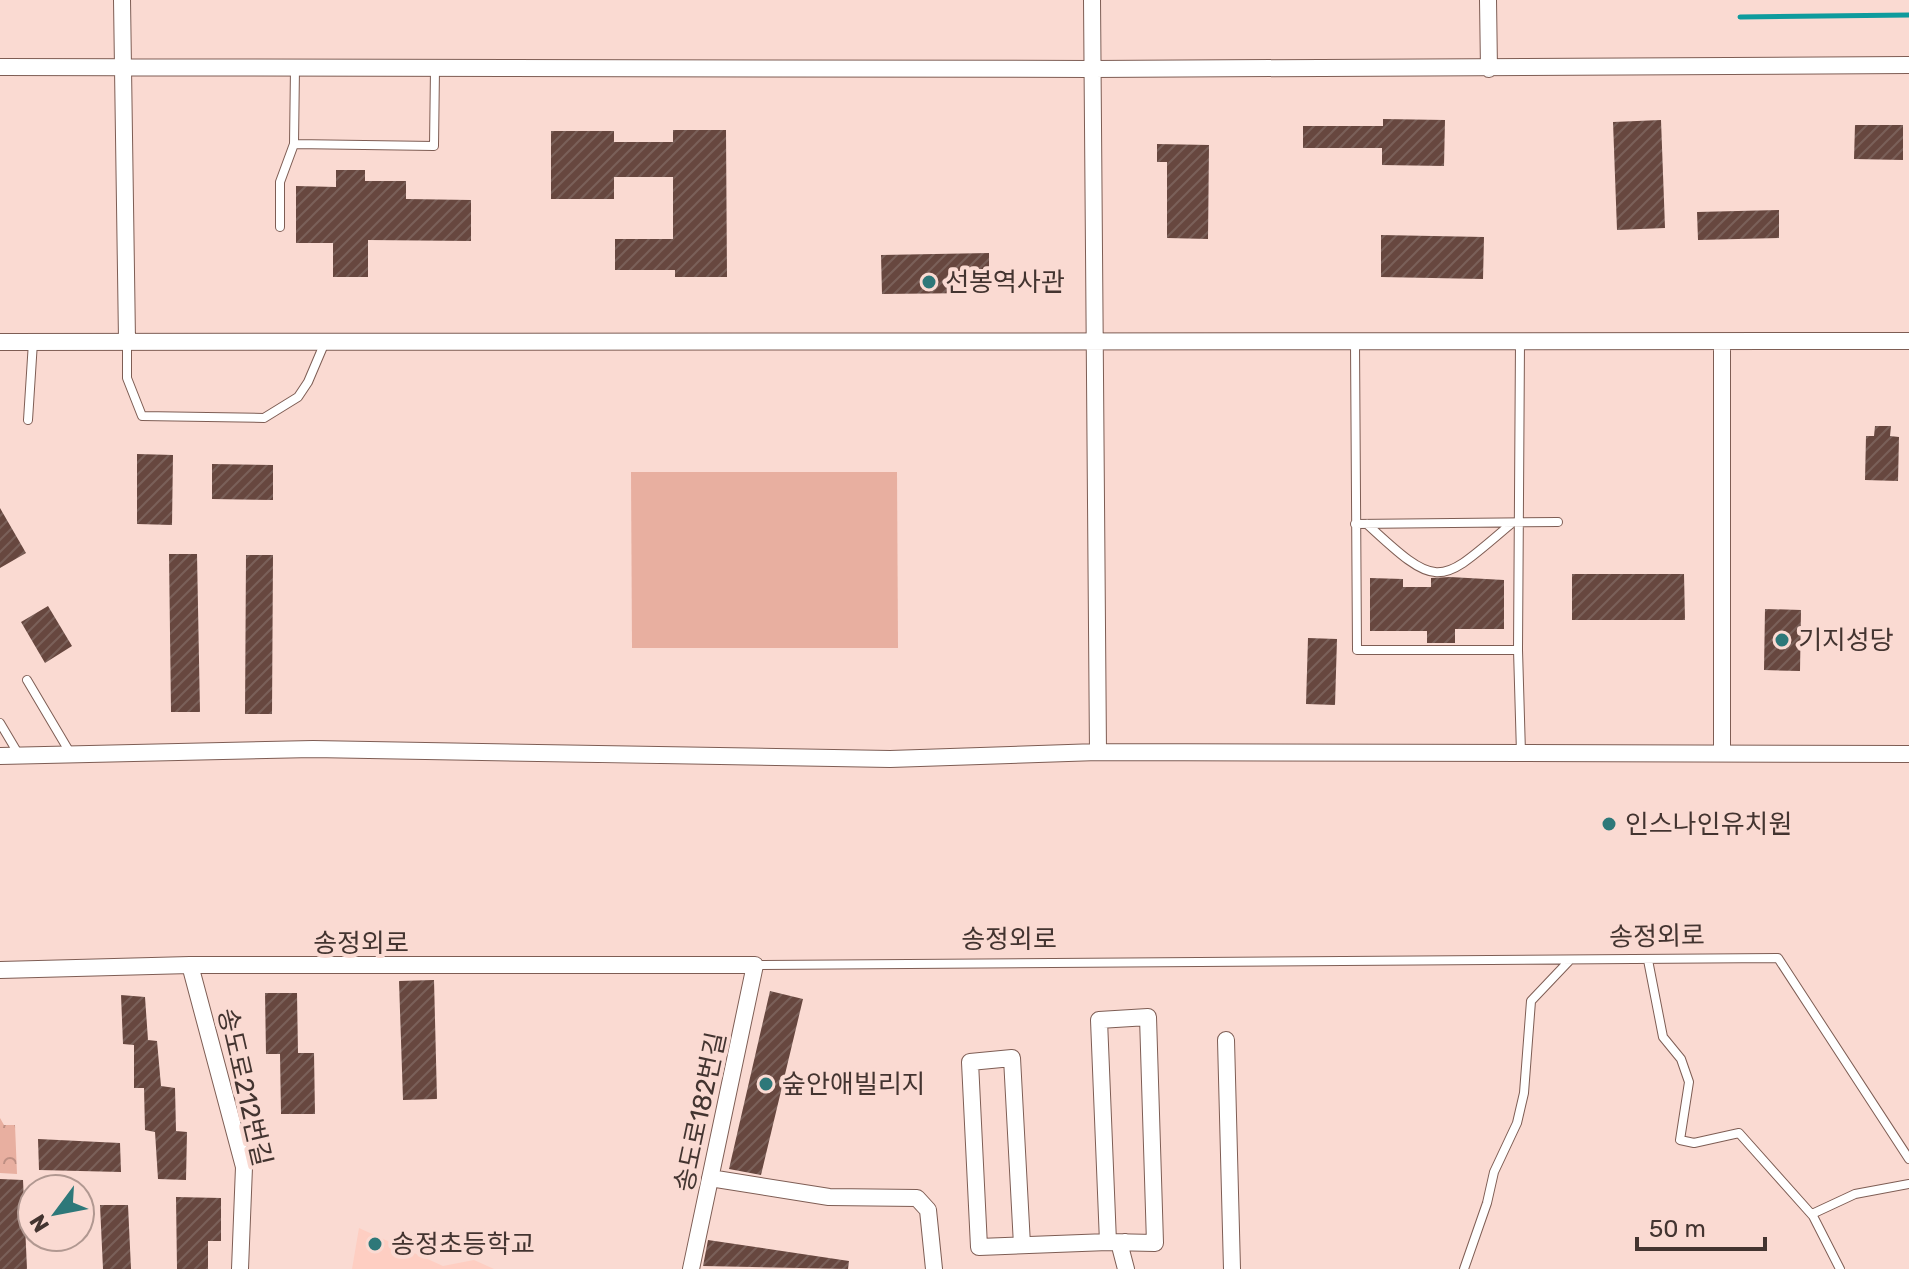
<svg xmlns="http://www.w3.org/2000/svg" width="1909" height="1269" viewBox="0 0 1909 1269" font-family="Rubik,'Noto Sans KR',sans-serif">
  <defs>
    <pattern id="park-crowns" width="20" height="18" patternUnits="userSpaceOnUse" patternTransform="scale(2)"><rect width="20" height="18" fill="#e8afa0"/><path d="M2 6a3 3 0 1 1 6 0M12 15a3 3 0 1 1 6 0" fill="none" stroke="#be8f83"/></pattern>
    <pattern id="building-hatch" width="6" height="6" patternUnits="userSpaceOnUse" patternTransform="scale(2)"><rect width="6" height="6" fill="#67473f"/><path d="M-1 1l2-2M0 6l6-6M5 7l2-2" fill="none" stroke="#7a6059"/></pattern>
  </defs>
  <rect width="100%" height="100%" fill="#fadad2"/>
  <path fill="#fecec2" d="M359,1228L443,1266L474,1260L494,1269H352Z"/>
  <path fill="url(#park-crowns)" d="M0,1118L4,1125H15L17,1174L0,1173Z"/>
  <path fill="#e8afa0" d="M631,472H897L898,648H632Z"/>
  <g fill="none" stroke-linecap="round" stroke-linejoin="round">
    <path stroke="#0e9b9d" stroke-width="5" d="M1740,17L1909,15"/>
  </g>
  <path fill="url(#building-hatch)" d="M1383,119L1445,120L1444,166L1382,165V148H1303V126H1383Z
    M1661,120L1665,228L1617,230L1613,122Z
    M1855,125H1903V160L1854,159Z
    M673,130H726L727,277H675V270H615V239H673V177H614V199H551V131H614V142H673Z
    M1157,144L1209,145L1208,239L1167,238V162H1157Z
    M336,170H365V181H406V199L471,200V241L368,240V277H333V243H296V186L336,187Z
    M1779,210V238L1698,240L1697,212Z
    M1381,235L1484,237L1483,279L1381,277Z
    M989,253V271H976L977,293L882,294L881,255Z
    M1875,426H1891L1890,436L1899,437L1898,481L1865,480L1866,436H1874Z
    M137,454L173,455L172,525L137,524Z
    M212,464L273,465V500L212,499Z
    M0,508L26,553L0,568Z
    M169,554H197L200,712H171Z
    M246,555H273L272,714H245Z
    M1572,574H1684L1685,620H1572Z
    M1450,577L1504,580V629H1455V643H1427V631H1370V578L1403,579V587H1431V578Z
    M48,606L72,646L45,663L21,622Z
    M1765,609L1801,610L1800,671L1764,670Z
    M1308,638L1337,639L1335,705L1306,704Z
    M434,980L437,1099L403,1100L399,981Z
    M770,991L803,999L761,1175L729,1169Z
    M265,993H297L298,1053H314L315,1114H281L280,1054H266Z
    M121,995L145,997L148,1040L157,1041L161,1086L175,1088L176,1131L187,1132L186,1180L158,1179L155,1132L145,1130L144,1088H134V1045L123,1044Z
    M38,1139L120,1143L121,1172L39,1170Z
    M0,1179L23,1180L27,1269H0Z
    M176,1197L221,1198V1241H208V1269H177Z
    M100,1205H128L131,1269H103Z
    M708,1240L849,1261L848,1269L703,1266Z"/>
  <g fill="none" stroke-linecap="round" stroke-linejoin="round">
    <defs>
      <path id="lane" d="M295,68L294,144L434,146L435,69
        M280,227V182L294,144
        M127,340V378L142,416L264,418L298,397L308,382L325,342
        M1355,343L1357,650H1518L1520,342
        M28,420L33,342
        M1355,524L1558,522
        M1367,524C1440,592 1439,585 1512,523
        M1518,650L1521,753
        M27,680L72,756
        M0,723L19,755
        M1648,960L1663,1037L1681,1059L1689,1082L1680,1140L1694,1143L1739,1133L1813,1216L1840,1269
        M755,965L1778,958L1909,1159
        M1812,1214L1855,1194L1909,1184
        M1464,1269L1487,1203L1494,1172L1517,1123L1524,1093L1531,1001L1569,961"/>
      <path id="street" d="M122,0L127,340
        M1092,0L1098,752
        M1488,0L1489,69
        M0,67L1092,69L1909,65
        M0,342L1909,341
        M1722,753V342
        M0,756L313,749L890,759L1098,752L1909,754
        M190,965L244,1167L240,1269
        M0,970L190,965H755L691,1269
        M1148,1017L1155,1243L1108,1242L1099,1020Z
        M1226,1040L1232,1269
        M710,1178L829,1197L917,1198L928,1210L934,1269
        M1125,1242L1121,1250L1126,1269
        M1022,1245L1012,1058L970,1062L979,1247L1108,1242"/>
    </defs>
    <use href="#lane" stroke="#7e5d54" stroke-width="10"/>
    <use href="#street" stroke="#7e5d54" stroke-width="18"/>
    <use href="#lane" stroke="#fff" stroke-width="8"/>
    <use href="#street" stroke="#fff" stroke-width="16"/>
  </g>
  <g fill="#2e7879" stroke="#fadad2" stroke-width="3">
    <circle cx="929" cy="282" r="8"/>
    <circle cx="1782" cy="640" r="8"/>
    <circle cx="1609" cy="824" r="8"/>
    <circle cx="766" cy="1084" r="8"/>
    <circle cx="375" cy="1244" r="8"/>
  </g>
  <g text-anchor="middle" stroke-width="8" stroke-linejoin="round" paint-order="stroke">
    <g font-size="26" fill="#433430" stroke="#fadad2" text-anchor="start">
      <text x="945" y="291">선봉역사관</text>
      <text x="1798" y="649">기지성당</text>
      <text x="1625" y="833">인스나인유치원</text>
      <text x="782" y="1093">숲안애빌리지</text>
      <text x="391" y="1253">송정초등학교</text>
    </g>
    <g font-size="26" fill="#433430" stroke="#fadad2">
      <text transform="translate(1657 936) rotate(-1)" y="9">송정외로</text>
      <text x="1009" y="948">송정외로</text>
      <text x="361" y="952">송정외로</text>
      <text transform="translate(245 1087) rotate(77)" y="9">송도로212번길</text>
      <text transform="translate(700 1112) rotate(-78)" y="9">송도로182번길</text>
    </g>
  </g>
  <g transform="translate(56 1213) rotate(238)"><circle r="38" fill="#fadad2" stroke="#b19891" stroke-width="2"/>
  <path d="M0-6L14 30L0 20L-14 30Z" fill="#2e7879"/>
  <text y="-12" font-size="22" font-weight="bold" text-anchor="middle" fill="#433430">N</text>
  </g>
  <path d="M1637 1237v12h128v-12" fill="none" stroke="#433430" stroke-width="4"/>
  <text x="1649" y="1237" font-size="24" fill="#433430" stroke="#fadad2" stroke-width="6" paint-order="stroke">50 m</text>
</svg>
